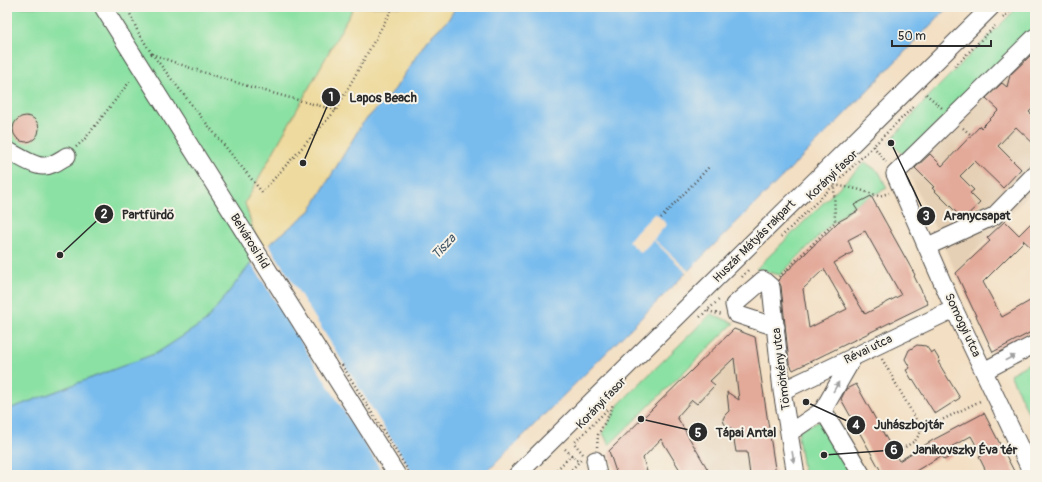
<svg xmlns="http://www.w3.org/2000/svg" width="1042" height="482" viewBox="0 0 1042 482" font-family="Pangolin,sans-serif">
  <rect width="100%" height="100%" fill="#f7f3e8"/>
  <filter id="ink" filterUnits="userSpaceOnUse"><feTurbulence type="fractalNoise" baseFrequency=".025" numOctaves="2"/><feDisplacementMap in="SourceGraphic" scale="8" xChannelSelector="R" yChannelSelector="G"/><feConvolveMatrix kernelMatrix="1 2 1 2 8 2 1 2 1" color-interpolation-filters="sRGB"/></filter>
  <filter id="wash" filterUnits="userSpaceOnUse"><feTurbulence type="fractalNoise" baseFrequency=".012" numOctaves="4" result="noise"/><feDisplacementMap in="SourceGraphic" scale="16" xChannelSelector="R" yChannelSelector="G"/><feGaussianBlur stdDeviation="0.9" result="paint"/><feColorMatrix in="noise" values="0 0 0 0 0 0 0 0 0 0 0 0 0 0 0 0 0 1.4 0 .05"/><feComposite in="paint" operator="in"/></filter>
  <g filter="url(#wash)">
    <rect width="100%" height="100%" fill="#f3dfc3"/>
    <path fill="#e5d0b5" d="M1035,27V188L956,272L902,159Z
      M734,329L755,337L776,475H683L661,439L653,447L633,427Z"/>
    <path fill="#8be1a3" stroke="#5b8667" d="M7,7H354L245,203L260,252L206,321L157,353L7,410Z
      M1018,7H1035V27L905,156L889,142L931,94Z
      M865,162L879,172L887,188L854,205L826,229L780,275L756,269Z
      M711,314L734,323L609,445L603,433L619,404Z
      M1035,360V427L1010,374Z
      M821,421L853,475H804L798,437L800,429Z"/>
    <path fill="#eeda9e" stroke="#8c8264" d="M354,7H456L448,20L427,40L395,89L362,124L310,211L260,252L245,203Z"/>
    <path fill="#78bcee" stroke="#52748c" d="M456,7H948L837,122L484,475H7V410L157,353L206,321L260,252L310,211L362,124L395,89L427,40L448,20Z"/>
    <path fill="#f3dfc3" d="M655,213L667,224L654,239L690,272L688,274L653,240L641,253L628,241Z
      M268,243L414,475H384L250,261L258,250Z"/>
    <g id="blocks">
      <path fill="#e3a999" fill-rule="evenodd" d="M1035,53V106L1029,112L1035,117V145L1016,127L998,146L1021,169L1003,188L975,161L960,176L974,190L970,193L980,203L963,219L932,188L934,187L915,168L930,154L942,166L980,126L981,128L999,110L986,98L1002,83L1007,87L1010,75L1031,55Z
        M13 129a13 13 0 1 1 26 0a13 13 0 1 1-26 0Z
        M871,196L915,275L914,276L928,304L793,370L789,363L781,286L778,280L838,222L858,211L854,205ZM865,231L901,295L865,314L834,263L853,252L848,240ZM824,269L847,309L809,328L803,289Z
        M1035,219V251L1023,240L1024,241L983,282L1002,317L1035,298V330L993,352L956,273L990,241L987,238L1005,221L1019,235Z
        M734,329L755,337L776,475H750L747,452H736L732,428H728L724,423L723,419L725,415L729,411L727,392L739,400L734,358L710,381L715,385L697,404L692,400L677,417L711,475H683L661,439L643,458L648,475H617L609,451Z
        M917,345L926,346L931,353L934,351L940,361L938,362L960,398L935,414L913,379L912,380L906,370L910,368L905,359L909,350Z
        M856,384L899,461L933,440L984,413L1016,475H988L979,457L982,456L971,436L949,448L953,455L944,460L941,456L909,475H883L841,399L846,389Z"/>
    </g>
  </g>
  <g filter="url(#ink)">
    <use href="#blocks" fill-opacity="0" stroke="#494642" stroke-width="1"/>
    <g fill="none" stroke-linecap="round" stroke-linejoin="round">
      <defs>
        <path id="minor" d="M7,150C16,155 35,167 44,166C52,166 60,160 67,156
          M928,246L994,216L1035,174
          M776,327L736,314L734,305L763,280L771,287L782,391L796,475
          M327,364L397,475
          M984,371L1035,344
          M782,391L954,309
          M823,410L862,475
          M789,433L823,410L854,356
          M595,460L598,475
          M517,475L991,7
          M1033,475L954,309L895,174L1035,37"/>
      </defs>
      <use href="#minor" stroke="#494642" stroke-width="19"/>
      <path stroke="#494642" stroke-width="2.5" stroke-dasharray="1 3" stroke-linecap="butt" d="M127,7L138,32L152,54
        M1003,18L1014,7
        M955,66L995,26
        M926,94L942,108
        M336,110C274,94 212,77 152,54L198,113L262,192L336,110L393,7
        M963,128L971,135
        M874,146V147L886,162
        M76,147L84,140L131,80
        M661,218L709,167
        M781,237L913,107
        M742,277L749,269
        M779,277L835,222L834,185L857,189L879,196L889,193
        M708,311L722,315
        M700,317L720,299
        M882,359L922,430
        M1032,363L1035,369
        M597,447L598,435L611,411L613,403
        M565,449L579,462
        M895,453L915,441L922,430L982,400
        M583,454L574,443L607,410
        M551,475L572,455
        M566,475L581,460
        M578,475L583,470
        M919,475L926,472L928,475"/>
      <use href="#minor" stroke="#fff" stroke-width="17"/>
      <defs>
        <path id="minor-bridge" d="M103,7L327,364"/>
      </defs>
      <use href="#minor-bridge" stroke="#494642" stroke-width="19" stroke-linecap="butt"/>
      <path stroke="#494642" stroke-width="2.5" stroke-dasharray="1 3" stroke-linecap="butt" d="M342,365L411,475"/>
      <use href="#minor-bridge" stroke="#fff" stroke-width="17"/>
    </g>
    <defs><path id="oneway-solid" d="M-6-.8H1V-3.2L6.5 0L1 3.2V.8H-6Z"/></defs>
    <g fill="#a0a0a0">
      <use href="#oneway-solid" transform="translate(1010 358) rotate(-28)"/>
      <use href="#oneway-solid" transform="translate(836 387) rotate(-60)"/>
      <use href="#oneway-solid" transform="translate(793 457) rotate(81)"/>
    </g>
  </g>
  <g text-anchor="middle" stroke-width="4" stroke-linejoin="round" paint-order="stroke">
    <g font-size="12" fill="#2b2b2b" stroke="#f7f3e8">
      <text transform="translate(832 175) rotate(-44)" y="4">Korányi fasor</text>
      <text transform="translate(250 241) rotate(58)" y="4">Belvárosi híd</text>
      <text transform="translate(754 241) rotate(-45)" y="4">Huszár Mátyás rakpart</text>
      <text transform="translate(963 325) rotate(65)" y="4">Somogyi utca</text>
      <text transform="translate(868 349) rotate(-26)" y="4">Révai utca</text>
      <text transform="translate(781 369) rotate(-97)" y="4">Tömörkény utca</text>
      <text transform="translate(601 403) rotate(-46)" y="4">Korányi fasor</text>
    </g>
    <g font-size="13" font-style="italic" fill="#425666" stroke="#f7f3e8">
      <text transform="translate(443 246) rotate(-47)" y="5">Tisza</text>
    </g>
  </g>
  <path fill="none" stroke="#2b2b2b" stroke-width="1.5" d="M303 163L331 97M60 255L104 214M891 143L926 216M806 402L856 425M641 419L698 432M824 455L894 450"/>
  <g fill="#2b2b2b" stroke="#f7f3e8" stroke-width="1.5">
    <circle cx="303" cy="163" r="4"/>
    <circle cx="60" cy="255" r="4"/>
    <circle cx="891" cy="143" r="4"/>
    <circle cx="806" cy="402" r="4"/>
    <circle cx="641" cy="419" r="4"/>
    <circle cx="824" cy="455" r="4"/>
    <circle cx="331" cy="97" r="10"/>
    <circle cx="104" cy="214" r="10"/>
    <circle cx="926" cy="216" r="10"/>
    <circle cx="856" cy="425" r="10"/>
    <circle cx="698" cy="432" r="10"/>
    <circle cx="894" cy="450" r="10"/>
  </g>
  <g font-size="12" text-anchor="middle" font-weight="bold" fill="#fff">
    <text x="331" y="101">1</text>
    <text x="104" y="218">2</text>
    <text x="926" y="220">3</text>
    <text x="856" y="429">4</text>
    <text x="698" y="437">5</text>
    <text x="894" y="454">6</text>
  </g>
  <g font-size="13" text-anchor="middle" font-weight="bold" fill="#2b2b2b" stroke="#f7f3e8" stroke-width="4" stroke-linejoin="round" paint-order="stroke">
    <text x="383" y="102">Lapos Beach</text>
    <text x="148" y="219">Partfürdő</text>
    <text x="977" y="220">Aranycsapat</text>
    <text x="909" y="429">Juhászbojtár</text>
    <text x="746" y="437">Tápai Antal</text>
    <text x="965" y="454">Janikovszky Éva tér</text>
  </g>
  <rect width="1042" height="482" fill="none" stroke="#f7f3e8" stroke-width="24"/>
  <path d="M892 40v6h99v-6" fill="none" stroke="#2b2b2b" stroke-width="2"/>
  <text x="898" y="40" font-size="12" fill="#2b2b2b" stroke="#f7f3e8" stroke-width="3" paint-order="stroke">50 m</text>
</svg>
